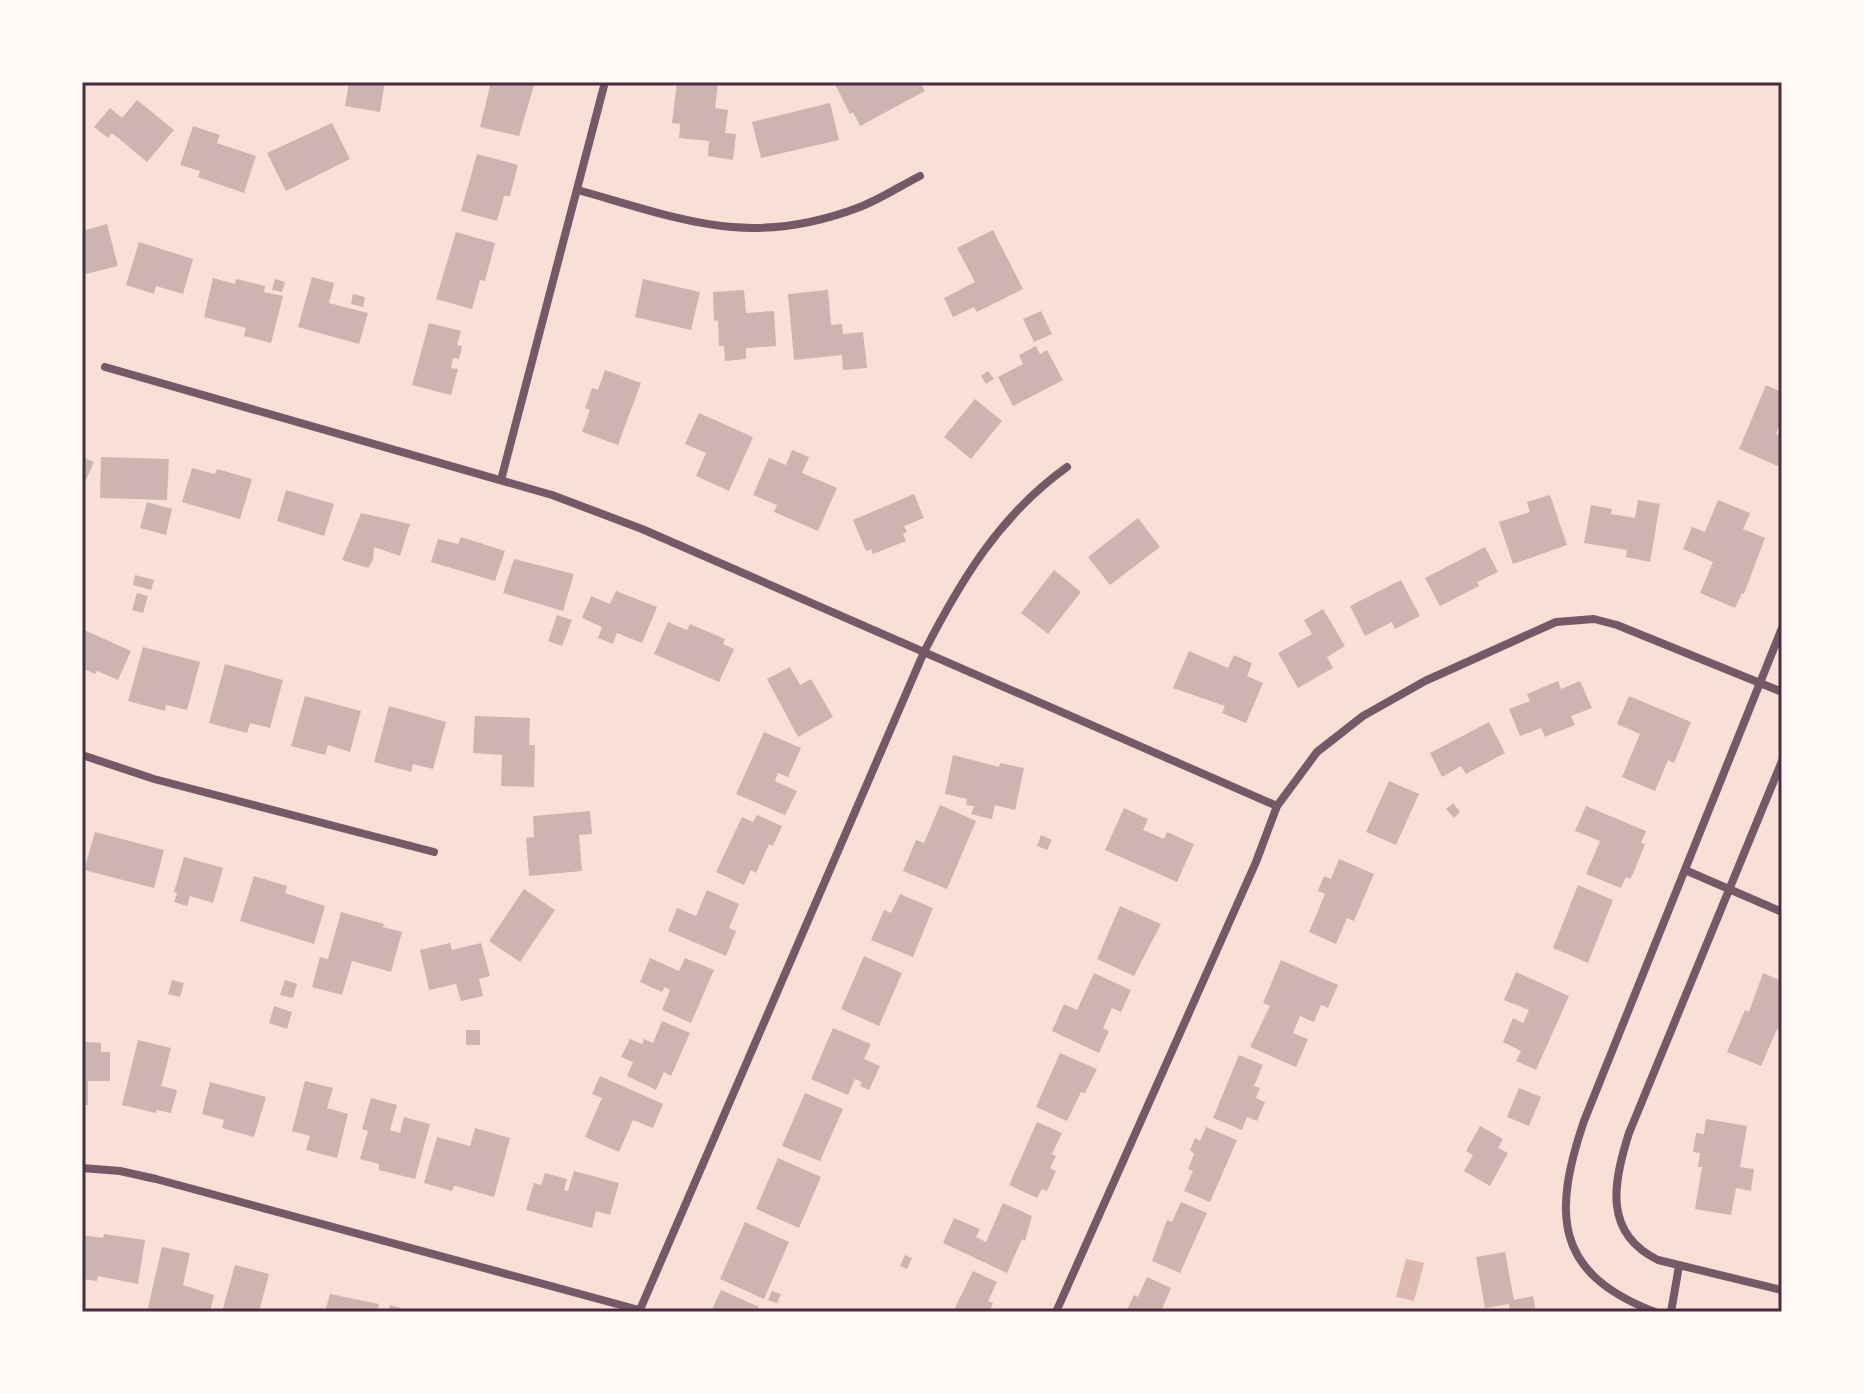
<svg xmlns="http://www.w3.org/2000/svg" width="1864" height="1394" viewBox="0 0 1864 1394" font-family="Roboto,sans-serif">
  <rect width="100%" height="100%" fill="#f7e1d7"/>
  <path fill="#dcb8b0" d="M1406,1259L1424,1263L1414,1301L1396,1297Z"/>
  <path fill="#ccb4b1" d="M349,82H385L380,112L345,106Z
    M491,82H535L519,136L480,127Z
    M677,82H718L715,108L728,110L725,133L736,134L733,160L708,156L709,141L679,138L680,124L672,123Z
    M834,82H920L925,91L860,126L853,112L850,114Z
    M137,100L174,130L147,162L112,133L108,138L94,127L110,108L122,118Z
    M830,103L839,140L761,158L752,122Z
    M332,123L350,159L286,191L267,153Z
    M193,126L220,135L217,143L256,156L244,193L198,177L200,171L180,165Z
    M477,154L518,165L510,196H504L497,221L461,211Z
    M107,224L118,266L82,275V231Z
    M993,230L1023,289L977,312L974,307L953,317L944,298L975,282L957,248Z
    M456,232L495,243L485,281L480,280L472,309L436,299Z
    M139,242L193,259L183,294L156,286L154,294L126,285Z
    M312,277L334,283L329,303L368,313L359,344L298,327Z
    M213,278L235,284L236,279L265,286L264,292L283,296L271,343L244,336L246,328L204,317Z
    M275,279L285,282L282,292L272,290Z
    M643,279L700,292L691,330L635,317Z
    M744,290L746,313L774,311L776,346L746,348V359L725,361L724,346H719L718,320L714,321L713,292Z
    M828,290L831,325L842,324L843,334L863,332L867,368L843,370L842,355L794,360L788,294Z
    M353,294L365,297L363,307L351,304Z
    M1041,311L1052,334L1034,342L1023,319Z
    M429,323L461,331L457,345L462,346L461,352L459,359L453,358L451,368L458,369L451,395L412,385Z
    M1036,346L1040,354L1047,350L1063,380L1013,406L998,377L1023,364L1019,355Z
    M605,370L641,383L618,445L582,432L590,410L585,408L592,388L598,390Z
    M988,371L994,379L986,384L981,376Z
    M1766,385L1782,392V424L1780,423L1776,434L1782,437V468L1739,449Z
    M975,399L1002,421L971,459L944,437Z
    M699,413L753,437L729,491L696,476L706,453L685,444Z
    M792,450L809,457L802,473L837,488L818,531L774,512L777,505L753,495L769,458L786,465Z
    M82,457L94,462L82,489Z
    M101,457L169,459L167,500L100,498Z
    M192,468L215,474L217,469L252,479L240,519L182,502Z
    M286,490L334,504L324,536L277,521Z
    M914,494L924,518L904,526L907,532L903,534L906,541L873,554L871,549L866,551L853,520Z
    M1550,495L1567,545L1513,564L1499,522L1530,512L1527,502Z
    M1638,500L1660,504L1650,562L1626,557L1627,550L1584,543L1591,505L1612,509L1611,514L1635,518Z
    M1718,500L1750,513L1743,529L1765,538L1744,594L1742,593L1735,608L1700,593L1713,562L1683,549L1692,527L1705,532Z
    M147,502L172,509L166,535L140,528Z
    M361,513L410,524L400,556L374,547L373,560L368,568L342,560Z
    M1138,518L1160,547L1110,585L1088,557Z
    M461,537L505,551L495,581L431,562L438,539L458,544Z
    M1485,547L1498,572L1477,582L1479,586L1440,606L1425,578Z
    M514,559L574,574L563,611L503,593Z
    M1054,570L1081,592L1048,634L1021,613Z
    M135,575L154,580L151,590L133,585Z
    M1401,580L1420,616L1395,629L1392,622L1365,636L1350,606Z
    M616,591L657,607L642,643L617,633L613,644L598,638L602,627L582,618L591,596L610,604Z
    M137,593L148,596L143,613L132,610Z
    M1323,609L1345,646L1327,657L1333,668L1298,688L1278,653L1312,634L1304,620Z
    M557,615L572,620L562,646L548,641Z
    M668,622L687,630L690,624L725,639L723,644L734,649L719,682L654,654Z
    M82,629L131,651L118,680L97,671L95,674L82,668Z
    M143,647L200,662L187,710L166,705L165,711L128,701Z
    M1189,651L1228,668L1234,655L1252,663L1247,676L1263,683L1246,723L1222,713L1225,706L1173,688Z
    M225,664L283,680L270,728L250,723L247,733L209,723Z
    M790,667L800,685L811,679L833,717L798,737L767,679Z
    M1558,681L1561,689L1580,681L1592,708L1571,716L1575,725L1549,735L1545,737L1541,728L1520,736L1509,709L1530,701L1527,694Z
    M305,696L361,711L350,752L328,745L325,755L291,746Z
    M1629,696L1691,722L1674,763L1668,760L1655,791L1622,777L1640,734L1617,724Z
    M389,706L446,722L433,769L413,764L411,772L408,771L374,762Z
    M475,716L530,718L529,745H535L534,787L501,786L502,755L473,753Z
    M1489,722L1505,753L1466,774L1461,766L1442,777L1430,753Z
    M764,732L801,748L788,777L778,773L775,781L797,791L785,815L736,794Z
    M953,755L999,767L1000,763L1024,768L1015,810L995,805L992,819L987,818L971,814L974,806L966,805L967,799L945,794Z
    M1389,781L1419,794L1396,845L1366,832Z
    M1453,803L1460,812L1454,818L1446,809Z
    M940,805L976,821L947,889L903,871L916,840L924,843Z
    M1586,806L1646,831L1641,843L1645,844L1633,874L1630,879L1626,877L1621,888L1586,874L1600,841L1575,831Z
    M1124,808L1148,819L1143,830L1164,839L1167,832L1194,844L1177,882L1105,850Z
    M590,811L592,834L579,835L582,871L529,876L526,838L534,837L533,816Z
    M757,815L782,826L773,846L769,844L756,873L751,870L744,885L716,872L742,817L753,822Z
    M95,832L164,850L154,888L84,870Z
    M1041,835L1052,840L1047,850L1037,846Z
    M184,857L223,868L213,903L190,896L187,906L174,902L177,893L174,892Z
    M1339,859L1374,874L1354,921L1347,918L1336,944L1309,932L1325,894L1318,891L1319,888L1324,876L1331,879Z
    M254,876L287,886L285,893L288,894L325,906L314,944L240,921Z
    M1578,885L1613,900L1588,963L1553,948Z
    M524,889L555,910L520,962L489,941Z
    M707,890L739,904L729,928L736,931L726,956L668,931L677,908L696,916Z
    M900,894L933,908L913,957L871,940L884,910L891,913Z
    M1120,906L1161,924L1134,976L1097,959Z
    M341,912L384,924L383,927L402,932L391,972L352,961L342,995L312,987L320,957L328,959Z
    M450,943L452,950L481,943L490,976L479,979L483,996L461,1001L456,984L429,990L420,950Z
    M864,956L902,973L879,1026L841,1009Z
    M650,958L679,971L685,958L714,970L691,1023L662,1010L670,990L665,987L662,992L640,982Z
    M1281,960L1338,985L1328,1008L1321,1005L1314,1022L1300,1016L1293,1033L1308,1039L1296,1067L1250,1047L1270,1006L1263,1003Z
    M1516,972L1569,996L1536,1070L1516,1061L1521,1051L1503,1042L1513,1018L1523,1023L1529,1010L1504,1000Z
    M1094,973L1131,990L1121,1012L1112,1008L1103,1028L1109,1031L1099,1053L1052,1031L1064,1004L1077,1010Z
    M1763,973L1782,981V1031L1777,1029L1761,1066L1727,1052L1745,1010L1749,1012Z
    M172,980L184,983L180,997L168,994Z
    M285,980L297,984L293,998L280,995Z
    M274,1006L292,1012L287,1029L269,1023Z
    M662,1021L690,1033L671,1076L664,1072L656,1090L627,1076L633,1062L621,1057L630,1039L642,1044L644,1039L653,1043Z
    M833,1028L871,1044L864,1059L880,1066L869,1090L860,1086L862,1082L855,1079L848,1095L811,1079Z
    M466,1030H480V1045H466Z
    M138,1040L171,1048L161,1086L177,1090L171,1113L157,1110L156,1113L122,1105Z
    M85,1042L101,1043V1052H110V1081H88V1105H82V1058H85Z
    M1060,1053L1097,1069L1085,1093L1081,1092L1067,1121L1036,1107Z
    M1239,1055L1263,1065L1254,1086L1260,1088L1256,1098L1265,1102L1257,1121L1247,1117L1242,1130L1213,1118Z
    M600,1076L663,1104L653,1128L633,1120L619,1152L585,1137L602,1098L592,1094Z
    M305,1081L333,1088L327,1108L348,1114L337,1158L306,1150L310,1136L292,1131Z
    M210,1082L266,1097L254,1137L222,1128L224,1120L202,1114Z
    M1519,1088L1541,1097L1529,1126L1507,1117Z
    M805,1093L843,1109L820,1161L782,1146Z
    M371,1098L397,1105L390,1130L400,1133L404,1117L430,1124L415,1179L379,1170V1164L360,1159L368,1131L362,1129Z
    M1706,1119L1747,1126L1740,1167L1754,1169L1751,1191L1736,1188L1731,1215L1695,1209L1702,1167H1698L1700,1153L1693,1152L1696,1133L1704,1134Z
    M1037,1122L1062,1133L1052,1154L1056,1156L1050,1168L1056,1171L1047,1191L1042,1189L1037,1198L1009,1185Z
    M1480,1126L1503,1139L1498,1148L1508,1153L1490,1186L1464,1171L1473,1155L1466,1151Z
    M1206,1127L1237,1140L1210,1202L1184,1191L1193,1171L1188,1169L1194,1154L1190,1150L1195,1138L1200,1141Z
    M475,1128L510,1138L494,1197L456,1186H454L452,1191L424,1183L437,1137L470,1146Z
    M778,1158L821,1177L799,1228L756,1209Z
    M574,1171L619,1183L610,1215L596,1211L592,1228L526,1210L534,1183L541,1185L545,1173L567,1179L564,1190L568,1191Z
    M1181,1202L1207,1213L1180,1273L1152,1261L1167,1220L1172,1222Z
    M1003,1203L1032,1216L1025,1241L1022,1239L1007,1273L943,1243L954,1218L980,1229L976,1237L986,1242Z
    M745,1222L789,1242L764,1299L720,1279Z
    M104,1234L145,1240L138,1284L98,1276L97,1281L82,1279V1235L103,1238Z
    M162,1247L190,1253L183,1285L214,1295L210,1312H147Z
    M1505,1252L1514,1300L1533,1296L1536,1312H1510L1509,1304L1485,1308L1476,1257Z
    M905,1255L912,1258L907,1269L900,1266Z
    M235,1265L269,1274L259,1312H222Z
    M973,1271L997,1282L988,1301L993,1303L989,1312H953Z
    M1147,1277L1171,1288L1162,1309L1169,1312H1126L1134,1295L1138,1297Z
    M721,1290L759,1307L757,1312H711Z
    M772,1291L781,1294L777,1303L768,1300Z
    M330,1294L379,1304L377,1312H325Z
    M390,1305L410,1311V1312H388Z"/>
  <g fill="none" stroke-linecap="round" stroke-linejoin="round">
    <path stroke="#755966" stroke-width="8" d="M578,190C684,220 750,249 860,207C881,199 900,186 920,176
      M105,367L552,495L642,529L1277,806
      M501,480L605,82
      M82,755L154,779L434,852
      M1782,761L1629,1133C1613,1183 1603,1233 1658,1260L1782,1290
      M1685,870L1782,912
      M82,1168L120,1171L156,1179L639,1310
      M639,1312L924,652C961,580 1000,515 1067,467
      M1056,1312L1256,862L1277,806L1317,752L1363,716L1425,681L1556,622L1594,619L1617,625L1782,692
      M1655,1312C1553,1273 1553,1213 1584,1121L1782,628
      M1671,1312L1679,1266"/>
  </g>
  <rect width="1864" height="1394" fill="none" stroke="#fffaf5" stroke-width="168"/>
  <rect x="84" y="84" width="1696" height="1226" fill="none" stroke="#4a2c40" stroke-width="3"/>
</svg>
